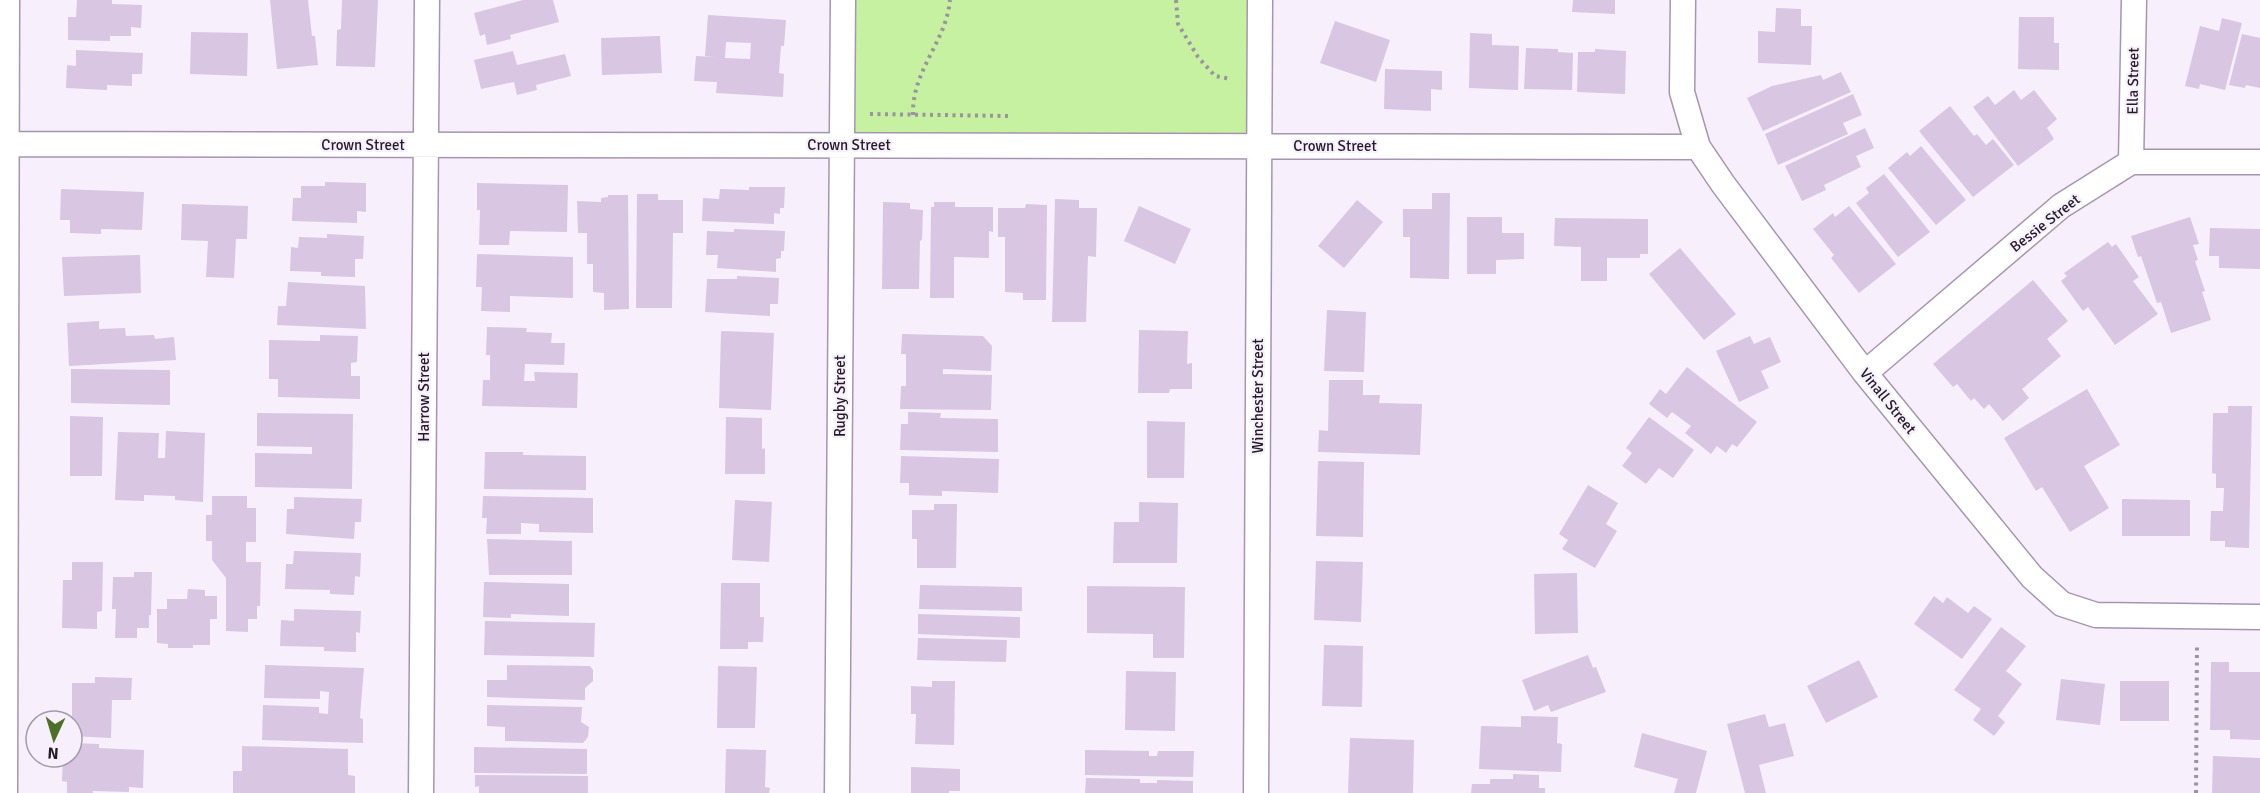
<svg xmlns="http://www.w3.org/2000/svg" width="2260" height="793" viewBox="0 0 2260 793" font-family="Signika,sans-serif">
  <rect width="100%" height="100%" fill="#f7f0fc"/>
  <path fill="#c6f1a1" d="M849,0H1253V146L848,145Z"/>
  <path fill="#d8c6e3" fill-rule="evenodd" d="M77,0H112V4L142,5L141,28L131,27V36H110V41L68,40V17H76Z
    M270,0H308L312,36H315L318,65L277,69Z
    M342,0H378L375,67L336,66L337,30L341,29Z
    M523,0H553L559,22L510,35L511,39L487,45L485,34L480,36L474,13Z
    M1573,0H1615V14L1572,12Z
    M1776,8L1801,9V26H1812L1811,65L1758,63V31L1775,32Z
    M708,15L786,20L784,46H781L779,73L784,74L783,97L716,93L717,82L694,81L696,56L715,57L705,56ZM726,42L751,43L750,59L725,58Z
    M2019,17H2054V43H2059V70L2018,69Z
    M2222,18L2242,23L2225,90L2200,84L2199,89L2185,86L2200,26L2219,31Z
    M1335,21L1390,40L1376,82L1320,63Z
    M191,32L248,33L247,76L190,74Z
    M1470,33L1492,34V45L1519,46L1518,90L1469,88Z
    M2242,34L2260,38V88L2246,85L2245,88L2229,85Z
    M660,36L662,73L602,75L601,38Z
    M1526,48L1558,49V52L1573,53L1572,90L1524,89Z
    M1595,49L1626,51L1625,94L1577,92L1578,52H1595Z
    M76,50L143,53L142,74H132V86L107,85V90L66,88L67,65L76,66Z
    M513,51L517,65L565,54L571,76L536,85L537,90L517,95L514,82L481,89L474,60Z
    M1385,69L1442,71V90L1431,89V111L1384,109Z
    M1841,72L1851,92L1763,131L1747,98L1772,86L1821,75L1823,80Z
    M2014,90L2021,100L2034,90L2057,119L2047,128L2054,139L2018,166L1973,107L1988,96L1995,105Z
    M1853,94L1862,115L1843,123L1848,134L1778,165L1765,134Z
    M1950,106L1974,136L1977,134L1986,145L1993,139L2014,165L1973,197L1919,131Z
    M1865,128L1874,148L1856,156L1861,167L1824,185L1826,190L1802,201L1785,166Z
    M1921,146L1966,200L1936,225L1888,168L1907,152L1910,156Z
    M1884,174L1930,232L1898,257L1856,203L1869,193L1866,188Z
    M325,182L366,183V212L357,211V223L292,221L293,198H301V186H325Z
    M477,183L568,185L567,232L510,231L509,245H479L480,210H477Z
    M749,187H785L784,208H780V214L774,213V224L702,221L703,198L719,199L720,189L749,190Z
    M61,189L144,192L142,230L101,229V234L70,233V220H60Z
    M1432,193H1450L1449,279L1410,278V237H1403V209H1432Z
    M637,194H658V200H683V233H673L672,308H636Z
    M608,195H628L629,309L604,310V293L593,292V264H587V233H578L577,201L601,202V198L608,197Z
    M1055,199L1079,200V208H1097L1096,257L1088,256L1086,322H1052Z
    M1357,200L1383,222L1344,268L1318,246Z
    M883,202L910,203V209L923,210L922,240L920,241L919,289H882Z
    M934,202H955V207H993V232L989,231V258L954,257V298H930L931,207H934Z
    M182,204L248,206L247,239H236L234,278L206,277L208,241L181,240Z
    M1026,204L1047,205L1046,300H1023V293L1005,292V237H998V208H1025Z
    M1139,206L1191,229L1175,264L1124,241Z
    M1849,206L1896,264L1859,293L1831,258L1834,255L1813,229L1833,213L1835,217Z
    M1467,217H1502V233H1524V259L1496,260V274H1467Z
    M2190,217L2199,244L2193,245L2198,260L2195,261L2205,291L2202,292L2211,320L2171,333L2161,302L2157,303L2141,256L2138,257L2131,236Z
    M1555,218L1648,219V254H1640V258H1607V281H1581V247L1554,246Z
    M2210,228L2260,229V269L2219,268V256H2209Z
    M734,229L785,231L784,251H781V258L776,259V272L717,268L718,255H706L707,231L734,232Z
    M327,234L364,236L363,259H355V277L321,276V272L290,271L291,247L298,248L299,237L327,238Z
    M2108,242L2112,247L2116,244L2139,277L2133,281L2158,314L2115,345L2088,307L2083,311L2061,281L2067,276L2064,273Z
    M1680,248L1736,314L1704,340L1649,274Z
    M477,254L573,257V298L510,296V312L481,311L482,287H476Z
    M140,255L141,293L64,296L62,257Z
    M737,276L779,278L778,304H770V316L705,312L707,279H737Z
    M2033,280L2068,321L2047,339L2061,356L2022,389L2029,398L2003,421L1989,404L1984,409L1974,398L1971,401L1957,384L1953,387L1933,364Z
    M288,282L365,286L366,329L277,325L278,306H286Z
    M1327,310L1366,312L1364,372L1324,371Z
    M99,321V329L125,328L126,336L154,335L155,339L174,337L176,360L69,366L67,323Z
    M487,327L527,328L526,332L552,333L551,343H565L564,365L525,364L524,381H535L534,372L578,373L577,408L482,406L483,380H490V355H486Z
    M1139,330L1188,331L1187,364L1192,363V389H1170L1169,393H1138Z
    M721,331L774,333L771,410L719,408Z
    M902,334L983,336L992,346L991,371L943,369V374L992,375L991,410L900,409L901,386H906V354H901Z
    M320,335L358,336L357,362L351,363V376H360V399L278,397V379H269V340L320,341Z
    M1750,336L1754,344L1770,337L1781,362L1761,371L1769,388L1739,402L1716,351Z
    M1687,367L1757,422L1737,447L1732,444L1726,453L1717,446L1711,454L1685,433L1691,426L1672,412L1667,418L1649,404L1660,389L1666,394Z
    M71,369L170,370V405L71,403Z
    M1329,380H1363V395H1380L1379,403L1422,404L1420,455L1318,452L1319,430L1328,431Z
    M2087,389L2120,445L2084,466L2109,508L2070,532L2042,487L2036,491L2004,438Z
    M2228,406H2252L2249,548L2225,547V541H2210L2211,511H2223L2224,488H2216V474L2212,473L2213,413H2228Z
    M908,412L941,413L940,418L998,419V452L900,450L901,424H908Z
    M257,413L353,414L352,489L255,487V453L312,454V447L257,446Z
    M70,416L103,417L102,476H70Z
    M726,417L762,418V449L765,448V474H725Z
    M1649,417L1694,450L1673,478L1659,468L1646,484L1622,466L1632,453L1626,448Z
    M1147,421L1185,422L1184,478H1147Z
    M166,431L205,433L203,502L175,500V496L144,495V501L115,500L118,432L159,433L158,458H165Z
    M485,452H523V455L586,456V490L484,489Z
    M901,456L999,459L998,493L942,491V496L909,495V483H900Z
    M1318,461L1364,462L1363,537L1316,536Z
    M1588,485L1618,503L1606,524L1617,531L1595,568L1562,549L1568,540L1559,534Z
    M212,496H247V508H256V542H246V562H261L260,606H257V619H248V632L226,631V578L212,560V541H206V515H212Z
    M483,496L593,498V533L539,532V524L521,523V534H486L487,518H482Z
    M294,497L362,499L361,522H355L354,539L286,534L287,509H294Z
    M2122,499L2190,500V536H2122Z
    M735,500L772,502L769,562L732,560Z
    M1139,502L1178,503L1177,563H1113L1114,522H1139Z
    M934,504H957L956,568H917V539H912V510H934Z
    M487,539L572,541V575H489Z
    M294,551L361,553L360,577L355,576L354,595L330,594V590L285,589L286,564H293Z
    M1316,561L1363,562L1361,622L1314,620Z
    M72,562H103L102,611L97,612V629L62,628L63,580H72Z
    M134,572H152L151,615H149V628H137V638H115L116,609H112L113,577H134Z
    M1577,573L1578,633L1535,634L1534,574Z
    M484,582L569,584V616L511,614V618L483,617Z
    M721,583H760V617H764L763,642H748V649H720Z
    M920,585L1022,587V611L919,609Z
    M1087,586L1185,587L1184,658H1153V634L1087,633Z
    M188,589L205,590V596H217V619H210V645H193V648H168V644L157,643V609H167V599H187Z
    M1934,596L1943,603L1947,597L1968,613L1974,606L1992,619L1962,659L1914,624Z
    M294,609L361,611L360,633L356,632V652L324,651V647L280,646L281,620L294,621Z
    M918,614L1020,617V638L918,634Z
    M485,621L595,623L594,657L484,655Z
    M2001,627L2026,646L2006,671L2022,684L1998,716L2005,722L1994,736L1973,720L1981,709L1954,690Z
    M918,638L1007,640L1006,662L917,660Z
    M1324,645L1363,646L1362,707L1322,706Z
    M1588,655L1593,668L1596,667L1606,692L1551,712L1548,705L1534,711L1522,680Z
    M1859,660L1878,697L1826,723L1807,686Z
    M2211,662H2229V672H2260V740L2230,739V730H2210Z
    M265,665L364,668L361,704L360,718L363,719V743L262,740L263,705L319,707V713L328,714L329,692L320,691V699L264,698Z
    M507,665L590,666L593,670V681L585,688V700L487,697V680H507Z
    M718,666L757,667L755,728H717Z
    M1126,671L1176,672L1175,731L1125,730Z
    M95,677L132,678L131,700H112L111,738L72,736V683H95Z
    M2061,679L2105,684L2100,725L2056,720Z
    M932,681H955L954,745L915,744L916,714H911V686L932,687Z
    M2120,681H2169V721H2120Z
    M487,705L582,707L581,722L589,727L588,737L583,743L505,741V727L487,726Z
    M1765,714L1769,727L1785,723L1794,756L1759,765L1766,793H1745L1727,724Z
    M1521,716L1558,717L1557,743L1562,744L1561,772L1479,769L1481,726L1521,727Z
    M1642,733L1707,751L1696,793H1674L1678,779L1634,767Z
    M1350,738L1414,740L1413,793H1348Z
    M72,743L99,744V748L144,750L143,788L129,787V792L93,791V793H67V782L62,781L63,757H72Z
    M242,746L348,749V775L355,776V793H233V771H242Z
    M474,747L587,749V774L474,773Z
    M726,749L766,750L765,787L770,788L769,793H725Z
    M1085,750L1149,751V756H1157L1158,751H1194L1193,777L1085,775Z
    M2213,756L2260,758V793H2212Z
    M911,767L960,769V791H949V793H911Z
    M1513,774L1539,775V788H1545V793H1471L1472,784H1490V779H1513Z
    M475,775L588,776V793H479V786L475,787Z
    M1086,778L1140,779V783H1157V780L1193,781V793H1085Z"/>
  <g fill="none" stroke-linecap="round" stroke-linejoin="round">
    <defs>
      <path id="minor" d="M1683,0L1682,92L1698,147L1723,184L1865,373L2032,577L2062,604L2096,615L2260,617
        M0,144L1698,147
        M2131,162L2134,0
        M1865,373L2061,206L2131,162H2260
        M5,793L7,0
        M421,793L427,0
        M837,793L843,0
        M1256,793L1260,0"/>
    </defs>
    <use href="#minor" stroke="#a695b0" stroke-width="27"/>
    <path stroke="#9b949f" stroke-width="4" stroke-dasharray="3 4.5" stroke-linecap="butt" d="M1176,0L1178,24L1198,57L1215,76L1231,79
      M870,114L1009,116
      M913,115C912,69 946,43 950,0
      M2196,793L2197,644"/>
    <use href="#minor" stroke="#fff" stroke-width="24"/>
  </g>
  <g text-anchor="middle" stroke-width="4.5" stroke-linejoin="round" paint-order="stroke">
    <g font-size="15" fill="#231c27" stroke="#f7f0fc">
      <text transform="translate(2133 81) rotate(-89)" y="5">Ella Street</text>
      <text x="363" y="150">Crown Street</text>
      <text x="849" y="150">Crown Street</text>
      <text x="1335" y="151">Crown Street</text>
      <text transform="translate(2045 223) rotate(-38)" y="5">Bessie Street</text>
      <text transform="translate(840 396) rotate(-90)" y="5">Rugby Street</text>
      <text transform="translate(1258 396) rotate(-90)" y="5">Winchester Street</text>
      <text transform="translate(424 397) rotate(-90)" y="5">Harrow Street</text>
      <text transform="translate(1888 401) rotate(51)" y="5">Vinall Street</text>
    </g>
  </g>
  <g transform="translate(54 739) rotate(184)"><circle r="28" fill="#f7f0fc" stroke="#a29ba7" stroke-width="1.5"/>
  <path d="M0-4.5L10 22L0 15L-10 22Z" fill="#4d6f27"/>
  <text y="-9" font-size="16" font-weight="bold" text-anchor="middle" fill="#231c27">N</text>
  </g>
</svg>
